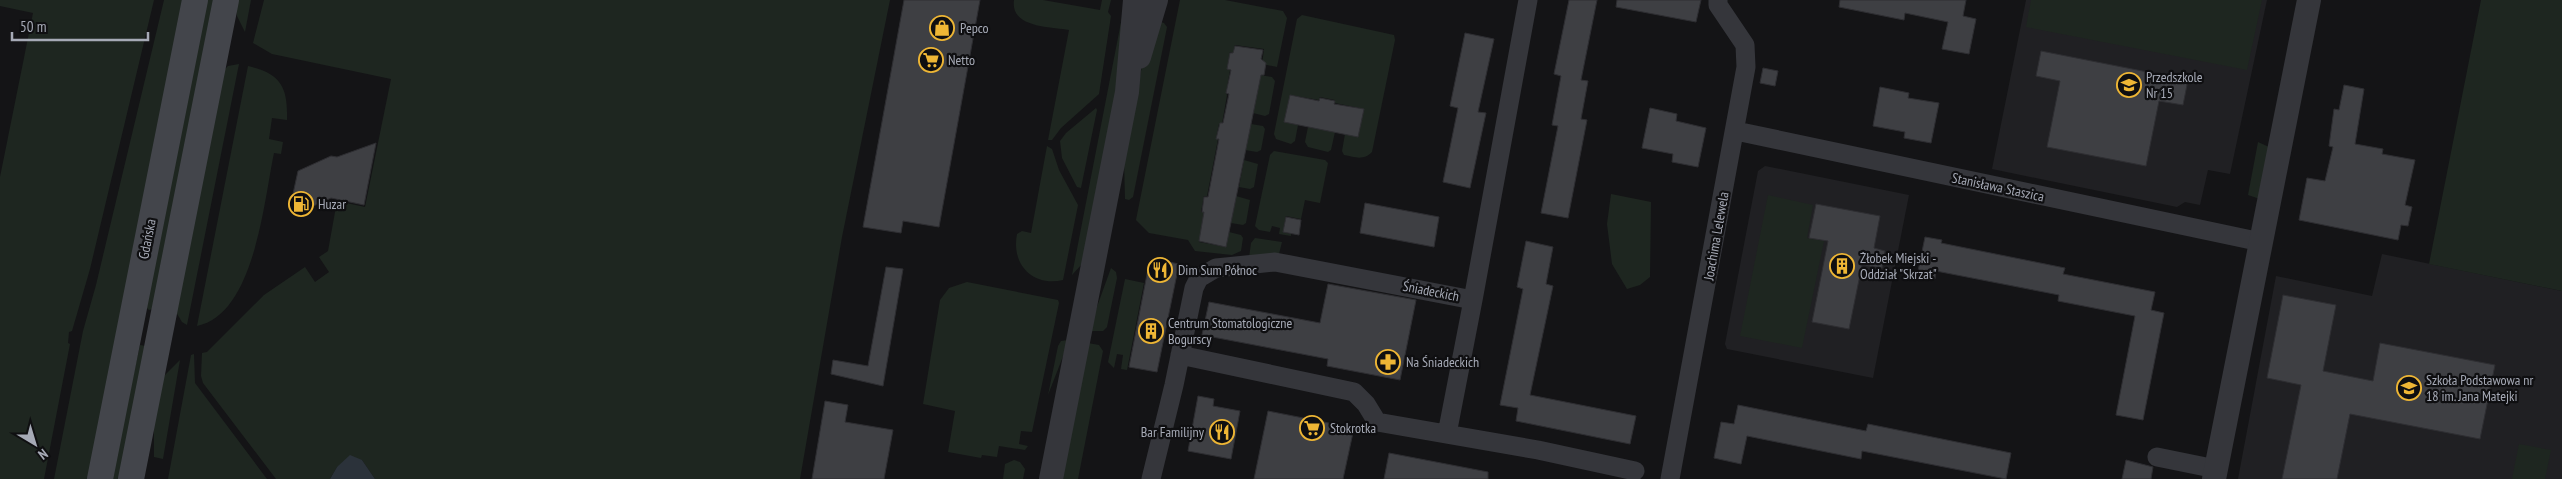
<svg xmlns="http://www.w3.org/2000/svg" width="2562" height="479" viewBox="0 0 2562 479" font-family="'PT Sans Narrow',sans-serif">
  <rect width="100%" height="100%" fill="#141416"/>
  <path fill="#202023" d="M2026,0H2267L2230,174L2208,170L2200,205L2185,202L2177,207L1992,169Z
    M1765,166L1909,195L1873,378L1727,349L1725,344L1758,171Z
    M2382,254L2562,291V479H2238L2276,276L2372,296Z"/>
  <path fill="#1e2620" d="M0,0H154L90,269L72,331L69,332L68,343L70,344L44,479H0V177L33,13L0,6Z
    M164,0H183L90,479H54L83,331L96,285Z
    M205,0H216L153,309L149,310L145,306Z
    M235,0H251L245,32L237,16Z
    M264,0H890L842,237L800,479H375L362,460L337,467L330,479H276L203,383L201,376L202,353L207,352L264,295L305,267L315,282L329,272L319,257L328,251L337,201L365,207L391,79L272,54L253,43Z
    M1014,0H1043L1100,10L1102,0H1111L1108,12L1111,16L1099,94L1061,128L1052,140H1048L1069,30C1051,27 1010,28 1014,0Z
    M1180,0H1225L1283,11L1287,18L1277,67L1262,64L1264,49L1235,45L1233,53L1230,52L1227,69L1230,70L1226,93L1227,95L1222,124H1219L1216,138L1218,139L1207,196H1204L1201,212H1204L1199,242L1226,247L1229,232L1241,235L1243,238L1241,251L1232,255L1195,251L1188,240L1149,233L1136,220Z
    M2031,0H2262L2247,70L2026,27Z
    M2481,0H2562V291L2429,264Z
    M1302,15L1394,35L1395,40L1372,152C1363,161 1355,157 1344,155L1342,151L1345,134L1358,137L1364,109L1335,103V100L1320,97L1319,100L1290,95L1284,122L1298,125L1295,141L1291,144L1276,139L1274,134L1297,19Z
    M1122,17L1123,54L1082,264L1072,275Z
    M1158,21L1164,23L1167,27L1133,197L1129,200L1125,199L1124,160L1142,66Z
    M239,64L187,325L182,322L176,312L223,71L228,66Z
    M248,66C281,74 288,87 287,120L272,118L269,139L283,142L281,154L274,153C264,200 255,314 197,326Z
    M1260,75L1272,77L1275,81L1269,114L1265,116L1253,113Z
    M1096,108L1097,110L1081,188L1077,187L1062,158L1060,141L1066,133Z
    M1251,124L1263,126L1265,129L1261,150L1257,152L1245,150Z
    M1308,127L1335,132L1331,150L1328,152L1308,147L1305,142Z
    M2258,142L2269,147L2260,199L2248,195Z
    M1047,146L1052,149L1059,170L1078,205L1063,280C1033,287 1011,265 1017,234L1022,231L1031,233Z
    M1274,151L1325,160L1328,163L1320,203L1305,200L1301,219L1286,216L1283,232L1291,234V236L1279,234L1280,228L1272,226L1270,232L1259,230L1255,226L1270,155Z
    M1244,160L1258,164L1254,187L1250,189L1239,187Z
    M1611,194L1651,202L1650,277L1640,285L1627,289L1612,264L1607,224Z
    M1768,195L1813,205L1807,238L1824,241L1802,348L1740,336Z
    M1236,196L1250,200L1246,223L1243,225L1231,223Z
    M1255,238L1282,242L1279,254L1249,258L1251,243Z
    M1111,268L1116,272L1117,278L1107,327L1103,331H1092L1090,326Z
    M1125,279L1144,283L1127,370L1121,369L1123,355L1117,354L1114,368L1108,362Z
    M967,282L1058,300L1059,303L1032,432L1021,431L1019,444L1028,446L1025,450L999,446L997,457L982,455L981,458L948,452L955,411L923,404L940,300L949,288Z
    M1068,340L1067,346L1048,395L1058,346L1061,341Z
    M1088,343L1099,345L1103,351L1078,479H1061Z
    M140,345L146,346L121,479H110Z
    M194,354L195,383L267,479H168L191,355Z
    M180,360L163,459L154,457V417L164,376Z
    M2519,444L2551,450L2545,479H2512Z
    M1014,460L1020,462L1025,469L1023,479H1003L1005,464Z"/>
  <path fill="#2b323a" d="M350,455L362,460L375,479H330L337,467Z"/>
  <path fill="#3e3f43" stroke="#2e2e32" d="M904,0H980L939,227L903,221L901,233L863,227Z
    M1569,0H1597L1581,80L1588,81L1581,119L1587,120L1568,218L1541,213L1558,126L1552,125L1561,76L1554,74Z
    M1617,0H1701L1696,22L1616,7Z
    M1840,0H1966L1963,16L1976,19L1969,54L1942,49L1948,22L1905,13L1904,20L1839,7Z
    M1465,33L1494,39L1478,112L1486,113L1470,188L1443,182L1458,108L1450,106Z
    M1235,46L1263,50L1261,59L1266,63L1264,75H1261L1226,247L1199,241L1204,212H1202L1204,197H1208L1219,139H1216L1220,123H1223L1229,94L1226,93L1231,70L1227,69L1230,53H1233Z
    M2041,51L2188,80L2183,105L2159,101L2146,166L2047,147L2060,81L2036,76Z
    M1763,68L1778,71L1775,86L1760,83Z
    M2344,85L2364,89L2355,144L2383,149L2382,154L2415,160L2405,205L2412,207L2408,226L2401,225L2398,240L2299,220L2307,178L2325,181L2333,147L2329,146L2334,109L2339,110Z
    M1880,87L1909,93L1908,98L1939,103L1931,143L1904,138L1905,132L1873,126Z
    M1290,95L1319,101L1320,98L1335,101L1334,104L1364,109L1358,137L1284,122Z
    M1650,108L1677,114L1676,121L1706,128L1698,167L1672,162L1673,154L1642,148Z
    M376,143L364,205L331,198L300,212L291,203L298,171L331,156L337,157Z
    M1365,203L1439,217L1434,247L1360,233Z
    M1816,204L1880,216L1874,248L1885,251L1882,268L1862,265L1849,329L1812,322L1828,241L1809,238Z
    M1286,217L1301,220L1299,235L1283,232Z
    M1925,237L1942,240L1941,243L2065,268L2063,274L2155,292L2151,310L2164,313L2143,420L2116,415L2135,316L2058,301L2059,295L1936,271L1935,279L1917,276Z
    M1526,241L1553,247L1546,284L1553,286L1530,395L1636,416L1630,444L1516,421L1518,408L1500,405L1523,289L1517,287Z
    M1164,261L1179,264L1157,372L1129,367L1149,264L1163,266Z
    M886,267L903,269L883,386L831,374L833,360L868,366Z
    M1328,284L1416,300L1400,380L1327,366L1328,359L1202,335L1209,302L1320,323Z
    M2283,295L2336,305L2323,371L2373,381L2380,343L2495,365L2480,439L2350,414L2337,479H2282L2301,385L2267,378Z
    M1198,396L1214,399L1213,406L1240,411L1231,459L1188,451Z
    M825,401L848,405L845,422L893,430L884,479H812Z
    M1738,405L1866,431L1868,424L2011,453L2006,479L1862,451L1861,459L1747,436L1741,464L1714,458L1721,422L1734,424Z
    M1268,411L1354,428L1343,479H1254Z
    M1389,453L1488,472V479H1384Z
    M2126,460L2153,467L2151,479H2122Z"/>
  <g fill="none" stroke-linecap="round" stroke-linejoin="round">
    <path stroke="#35363b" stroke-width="19" d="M1736,131L2261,242
      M1180,355L1354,392L1366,404L1377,422L1538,450L1635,471
      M1447,434L1473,300
      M2157,457L2216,469
      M1151,479L1174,385L1194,288L1199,278L1216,268L1275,262L1473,300L1528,0
      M1670,479L1746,67L1745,45L1718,5V0"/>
    <path stroke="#35363b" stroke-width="24" d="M1139,57L1156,0
      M1051,479L1127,92L1135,0
      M2214,479L2309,0"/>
    <path stroke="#43454b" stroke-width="26" d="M100,479L195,0
      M131,479L226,0"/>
  </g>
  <defs>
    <symbol id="shop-ring" viewBox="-11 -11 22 22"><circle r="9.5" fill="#0f0f11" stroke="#eeb635" stroke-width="1.5"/><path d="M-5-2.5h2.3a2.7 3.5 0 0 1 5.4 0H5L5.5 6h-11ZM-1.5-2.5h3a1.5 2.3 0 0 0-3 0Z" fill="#eeb635"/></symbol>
    <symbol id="supermarket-ring" viewBox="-11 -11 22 22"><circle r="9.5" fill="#0f0f11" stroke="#eeb635" stroke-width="1.5"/><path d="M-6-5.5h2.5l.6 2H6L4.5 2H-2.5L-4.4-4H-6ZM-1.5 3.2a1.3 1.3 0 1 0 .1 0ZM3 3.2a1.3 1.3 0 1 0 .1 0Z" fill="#eeb635"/></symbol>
    <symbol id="school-ring" viewBox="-11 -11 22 22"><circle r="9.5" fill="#0f0f11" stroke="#eeb635" stroke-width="1.5"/><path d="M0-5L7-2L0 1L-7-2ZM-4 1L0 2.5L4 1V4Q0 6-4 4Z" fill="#eeb635"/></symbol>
    <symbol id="fuel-ring" viewBox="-11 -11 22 22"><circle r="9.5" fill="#0f0f11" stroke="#eeb635" stroke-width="1.5"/><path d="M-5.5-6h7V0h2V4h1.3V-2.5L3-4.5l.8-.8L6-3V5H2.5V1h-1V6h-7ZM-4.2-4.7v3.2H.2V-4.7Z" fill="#eeb635"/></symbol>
    <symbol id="building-ring" viewBox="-11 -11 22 22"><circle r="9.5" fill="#0f0f11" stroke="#eeb635" stroke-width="1.5"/><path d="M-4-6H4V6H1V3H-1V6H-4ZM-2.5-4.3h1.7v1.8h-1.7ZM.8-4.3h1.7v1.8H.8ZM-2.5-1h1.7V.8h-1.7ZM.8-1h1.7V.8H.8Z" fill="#eeb635"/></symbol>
    <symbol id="restaurant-ring" viewBox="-11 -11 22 22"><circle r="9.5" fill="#0f0f11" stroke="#eeb635" stroke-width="1.5"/><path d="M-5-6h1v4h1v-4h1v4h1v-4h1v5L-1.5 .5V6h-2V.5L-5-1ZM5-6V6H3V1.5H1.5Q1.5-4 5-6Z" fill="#eeb635"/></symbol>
    <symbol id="pharmacy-ring" viewBox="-11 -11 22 22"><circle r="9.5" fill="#0f0f11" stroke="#eeb635" stroke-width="1.5"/><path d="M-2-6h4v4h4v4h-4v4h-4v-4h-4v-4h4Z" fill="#eeb635"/></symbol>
  </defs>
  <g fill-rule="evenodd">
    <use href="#shop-ring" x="928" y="14" width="28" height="28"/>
    <use href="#supermarket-ring" x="917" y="46" width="28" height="28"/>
    <use href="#school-ring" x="2115" y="71" width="28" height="28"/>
    <use href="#fuel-ring" x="287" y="190" width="28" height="28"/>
    <use href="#building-ring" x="1828" y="252" width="28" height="28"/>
    <use href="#restaurant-ring" x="1146" y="256" width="28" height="28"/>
    <use href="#building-ring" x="1137" y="317" width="28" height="28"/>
    <use href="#pharmacy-ring" x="1374" y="348" width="28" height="28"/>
    <use href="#school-ring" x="2395" y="374" width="28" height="28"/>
    <use href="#supermarket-ring" x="1298" y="414" width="28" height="28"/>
    <use href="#restaurant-ring" x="1208" y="418" width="28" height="28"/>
  </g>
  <g text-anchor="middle" stroke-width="4.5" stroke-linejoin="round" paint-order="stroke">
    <g font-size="14" fill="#a6aab6" stroke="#0f0f11" text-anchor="start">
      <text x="960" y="33">Pepco</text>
      <text x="948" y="65">Netto</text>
      <text x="2146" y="82">Przedszkole<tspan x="2146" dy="16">Nr 15</tspan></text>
      <text x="318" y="209">Huzar</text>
      <text x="1860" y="263">Żłobek Miejski -<tspan x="1860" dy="16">Oddział "Skrzat"</tspan></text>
      <text x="1178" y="275">Dim Sum Północ</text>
      <text x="1168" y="328">Centrum Stomatologiczne<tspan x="1168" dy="16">Bogurscy</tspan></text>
      <text x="1406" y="367">Na Śniadeckich</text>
      <text x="2426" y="385">Szkoła Podstawowa nr<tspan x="2426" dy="16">18 im. Jana Matejki</tspan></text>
      <text x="1330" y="433">Stokrotka</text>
      <text x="1204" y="437" text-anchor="end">Bar Familijny</text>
    </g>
    <g font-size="14" fill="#a6aab6" stroke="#0f0f11">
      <text transform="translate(1998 187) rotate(12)" y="5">Stanisława Staszica</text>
      <text transform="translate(1716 236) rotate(-80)" y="5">Joachima Lelewela</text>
      <text transform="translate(147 239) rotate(-79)" y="5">Gdańska</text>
      <text transform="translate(1431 291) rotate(11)" y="5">Śniadeckich</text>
    </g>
  </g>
  <g transform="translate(35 444) rotate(142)" stroke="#0f0f11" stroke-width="4" paint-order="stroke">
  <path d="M0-4L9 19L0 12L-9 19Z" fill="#a6aab6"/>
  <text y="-8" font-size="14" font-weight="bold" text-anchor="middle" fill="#a6aab6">N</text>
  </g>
  <path d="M12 32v8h136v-8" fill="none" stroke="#a6aab6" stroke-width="2.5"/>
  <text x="20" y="32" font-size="15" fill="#a6aab6" stroke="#0f0f11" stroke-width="4" paint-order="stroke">50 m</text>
</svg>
